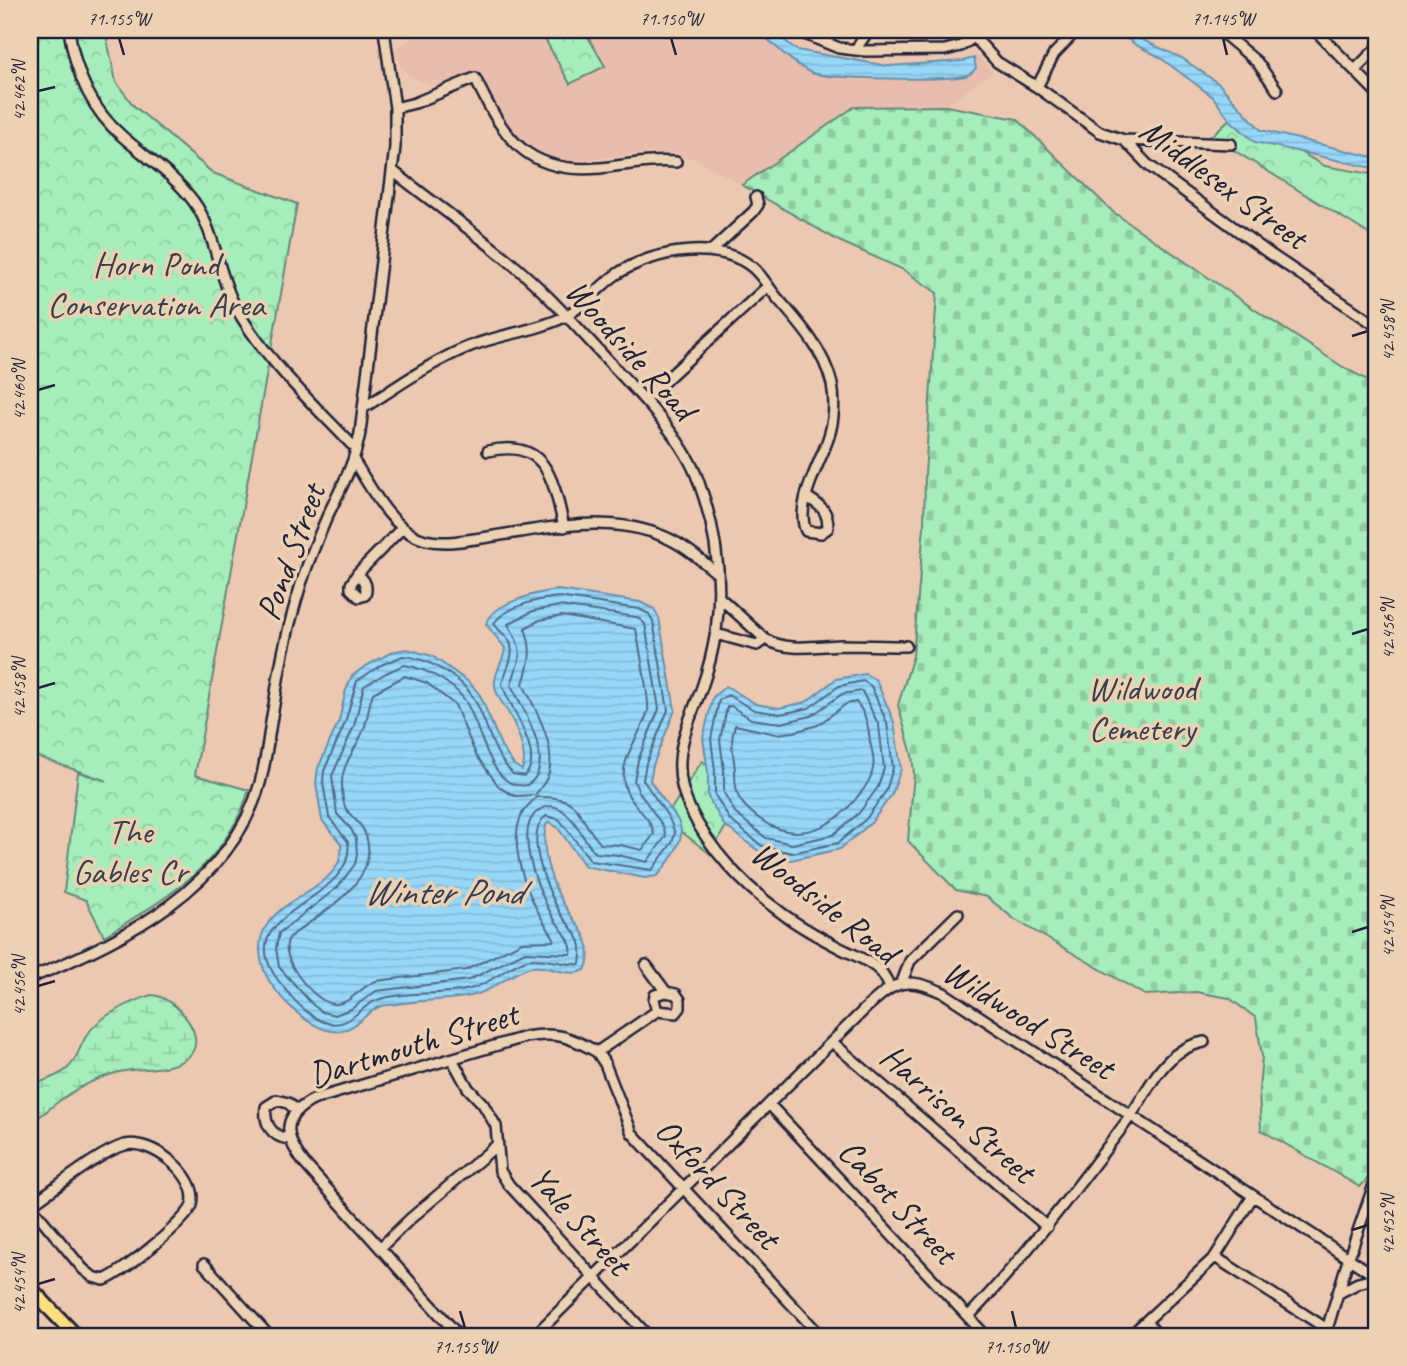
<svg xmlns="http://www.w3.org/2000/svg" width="1407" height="1366" viewBox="0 0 1407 1366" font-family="Caveat,sans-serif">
  <defs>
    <pattern id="wetland-marsh" width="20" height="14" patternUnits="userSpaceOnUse" patternTransform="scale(1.75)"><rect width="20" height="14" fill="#a5edba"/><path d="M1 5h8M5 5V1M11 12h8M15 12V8" fill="none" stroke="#8ecba1"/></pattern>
    <pattern id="cemetery-stones" width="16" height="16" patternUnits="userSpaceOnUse" patternTransform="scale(1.75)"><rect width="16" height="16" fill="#a5edba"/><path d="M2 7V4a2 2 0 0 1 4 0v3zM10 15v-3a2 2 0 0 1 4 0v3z" fill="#8ecba1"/></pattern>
    <pattern id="park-crowns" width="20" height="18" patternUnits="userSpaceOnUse" patternTransform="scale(1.75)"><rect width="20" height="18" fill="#a5edba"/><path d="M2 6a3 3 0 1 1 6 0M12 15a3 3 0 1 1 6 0" fill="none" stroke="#8ecba1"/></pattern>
    <pattern id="water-rules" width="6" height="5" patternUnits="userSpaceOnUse" patternTransform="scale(1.75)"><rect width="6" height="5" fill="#97d8f9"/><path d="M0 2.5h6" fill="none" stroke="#82b9d6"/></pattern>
  </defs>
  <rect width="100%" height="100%" fill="#ecc8b1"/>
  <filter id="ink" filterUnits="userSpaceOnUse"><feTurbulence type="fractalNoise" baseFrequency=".0143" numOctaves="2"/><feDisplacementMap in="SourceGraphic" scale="14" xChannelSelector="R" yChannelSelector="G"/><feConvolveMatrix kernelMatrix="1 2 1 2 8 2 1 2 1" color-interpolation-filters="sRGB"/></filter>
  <g filter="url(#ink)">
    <path fill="#e8bdad" d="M423,30H772L794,55L857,70L956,68L977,55L993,72L946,106L854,107L742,185L695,159L670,153H646L574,161L549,158L527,146L513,132L474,70L444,83L431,85L409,76L401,66L395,50Z"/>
    <path fill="url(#wetland-marsh)" stroke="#64887a" stroke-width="2" d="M151,995C174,995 211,1038 188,1057C169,1072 140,1067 119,1072C100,1077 81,1086 65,1097C52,1105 44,1116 30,1122V1087C43,1079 56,1079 68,1068C79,1057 79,1046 87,1035C99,1016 130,1002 151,995Z"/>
    <path fill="url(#cemetery-stones)" stroke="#64887a" stroke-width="2" d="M946,106L1017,119L1113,212L1257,311L1343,367L1377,385V1153L1369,1177L1360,1187L1261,1130L1259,1091L1262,1056L1256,1018L1229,998L1196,992L1145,995L1014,919L987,897L956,890L908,841L914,774L912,755L898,705L913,656L924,526L925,475L937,293L904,270L839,241L742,185L854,107Z"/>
    <path fill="url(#park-crowns)" stroke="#64887a" stroke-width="2" d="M30,30H105L116,82L134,106L213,173L297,204L195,775L249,790C226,865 167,898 104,936L86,900L64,892L78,772L107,781L30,754Z
      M545,30H584L605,66L570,84L541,32Z
      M1234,115L1325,166L1377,175V239L1211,136Z
      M702,761L720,772L727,824L717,842L722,863L679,830L671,809Z"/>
    <path fill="url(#water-rules)" stroke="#688fad" stroke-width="2" d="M757,30H771L797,50L888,66L963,61L974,58L976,68C974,71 972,73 968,75C954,81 826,79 812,73C792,64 774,44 757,30Z
      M1115,30H1127L1134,36L1182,58L1219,84L1261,130L1377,158V169L1255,142L1230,120L1213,97L1158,56L1136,45Z
      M558,590L640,602L654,609L659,618L675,710L653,765L650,780C675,823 700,823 660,873L656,876L645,878L585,866L558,828L549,822L546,825C540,855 553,889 570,914C575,923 585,932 587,943C590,950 589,963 585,970C568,979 545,962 528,968C508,974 492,992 471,996C447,1001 421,1000 397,1004C392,1005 386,1005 381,1006C366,1012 358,1027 341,1031C313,1036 270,992 263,967C240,896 349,897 341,844L322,820L316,783L318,768L339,721L346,690L352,676L364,667L392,652L407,649L432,656L470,683L480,695L502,748L514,765L522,770C528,756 518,730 510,716C506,707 496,697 495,686C493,674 504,661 505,648L486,624C492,603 538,592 558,590Z
      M865,674L876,680L894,722L901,769L892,794L871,823L840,849L791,860L760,852L724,825L708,797V772L703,738L713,697L726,686L756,704L779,708L806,702L836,679Z"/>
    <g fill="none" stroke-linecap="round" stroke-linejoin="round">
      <path stroke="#516b87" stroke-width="2" d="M559,597L639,609L649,614L653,621L668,710L646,763L643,780L669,818L675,833L672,843L652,870L591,861L559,819L546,816C522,833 549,894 561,914C567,924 576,932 580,942C582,949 581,958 580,964C564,966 543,956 527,960C508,965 491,984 470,989C441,996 409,991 380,999C359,1005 350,1031 324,1022C306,1015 292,998 281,984C221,910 358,904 348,842L329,817L323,783L324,771L345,723L357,681L381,665L403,656C425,657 461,677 473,697C489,723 489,750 513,774L524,776C547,757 508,705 502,684C505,671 517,654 509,640C504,633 497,630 494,623C507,606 538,599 559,597Z
        M559,606L637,617L645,624L659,709L638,760L634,781L639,792L663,826L666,836L647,862L618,855L596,853C583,842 578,821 563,811C555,805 546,805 538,811C512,830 540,895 553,917C559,928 574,941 571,954L525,952L469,980L376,991L351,1009L335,1015L322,1012L313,1005L279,967L276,948L279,933L338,887L355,864L357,855L356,839L351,829L337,814L332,776L354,726L364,686L386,673L404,665C425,668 451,682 464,699C480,720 489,793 527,785C559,766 522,707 511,685C521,653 525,653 508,624L533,611Z
        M562,616L636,629C638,640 650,703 648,711C641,735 620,757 624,783C627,804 651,815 654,834L642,850L620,845L601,844C574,815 584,795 536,797C532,803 525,807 522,814C505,850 533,908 554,938L553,941L522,942L466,970L376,981C362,985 348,1007 333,1004C314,1002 275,955 290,937C321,912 386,880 364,831C360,822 352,818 347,810C343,805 342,791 342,784C341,765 358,746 364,729C368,717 369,704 373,693L405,676L427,683L455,705L476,755L500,788L515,796L535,795C540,788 547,782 549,772C556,745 535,708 523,684C530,661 533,651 525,628L540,620Z
        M863,681L871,686L887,723L893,768L886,791L866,819L838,843L792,853L762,846L730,820L715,795V771L711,739L719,700L728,695L754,710L780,714L809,708L839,686Z
        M862,691L879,726L884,768L878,787L859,813L833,835L792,844L766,838L736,814L724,793V770L720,740L727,707L731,706L751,719L781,723L811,716L842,694Z
        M856,702C865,712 869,728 870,742C872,750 875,760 873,768C872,779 865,788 858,796C832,831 793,845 757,817C738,802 735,795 735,772C734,753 729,744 735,725L776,734L794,732L818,725L846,704Z"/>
      <defs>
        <path id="minor" d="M69,30C75,72 90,109 123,137C147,158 174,175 194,202C216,233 217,272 235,306C262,356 313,404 352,445
          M795,30L839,48L865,51L945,50L961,46L974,37
          M968,30L997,62L1037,87L1100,132L1124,140L1148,165L1270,254L1377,326
          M1219,30L1257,62L1277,90
          M1315,30L1377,93
          M855,50L869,30
          M1355,70L1377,48
          M1037,87L1054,54L1077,30
          M395,108L415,103L475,78C503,137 527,175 600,168C626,165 649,160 676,162
          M1124,140L1231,144
          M393,171C432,202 472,230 510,262C548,293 580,331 614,367C643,398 684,440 698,480C716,528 723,580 716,631C713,650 708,670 702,687C686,730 668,763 690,809C709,849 743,885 779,911C798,926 821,938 842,949C854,955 869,960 879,970C885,975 887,981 890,988
          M711,251L753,212L758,205L756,197
          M645,399L768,286
          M363,408C397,387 431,362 468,347C499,334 534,332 564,317C584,307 599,286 617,274C653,250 718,240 752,267C763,276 770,290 779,300C801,325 824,351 832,384C835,400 834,420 829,436C821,463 794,504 806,531L821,533L828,528C828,510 821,506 807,497
          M488,451C547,438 553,479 564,527
          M354,461C370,486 389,524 417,537C428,542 439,542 450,542C520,536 597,508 665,537C684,545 702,561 718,574
          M357,574L351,584V589L359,597L365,595C368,586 364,579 357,574L402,528
          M719,597L765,639
          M716,634L757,645L765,639C787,652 815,646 840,645C862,645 884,646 906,646
          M30,978C122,942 232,886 260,783C267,758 269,730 274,705C279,670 286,635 296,601C304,572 315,544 327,517C342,485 353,469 360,433L395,147V108L384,30
          M902,982L910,961L958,914
          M657,1011L676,1013L680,1008V1000L676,994L666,992
          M832,1042L1047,1227
          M597,1052L605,1064L632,1133L821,1336
          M452,1059L468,1088L483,1104L496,1126L500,1171L509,1185L648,1336
          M769,1104L986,1336
          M289,1139C271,1137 264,1123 266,1107L277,1100L288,1103L296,1110
          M1371,1198L1377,1215
          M30,1205C54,1190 100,1151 125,1145C151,1138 200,1176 192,1205C188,1220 120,1275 104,1280L93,1277L83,1269L30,1205
          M380,1248L410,1219L497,1145
          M1215,1257L1327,1329
          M204,1264L269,1336
          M1337,1294L1358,1283L1377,1278
          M968,1317C1025,1257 1074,1191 1124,1125C1141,1103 1153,1073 1175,1055C1183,1049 1193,1044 1204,1042
          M1146,1322L1159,1336
          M459,1336L304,1163C284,1136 280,1116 315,1099L525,1037C557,1032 569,1036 597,1052L657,1011L654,1000L655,995L666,992L646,965
          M534,1336L866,1008C896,980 906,976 944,993L1377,1277
          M1130,1336L1215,1257L1253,1196
          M1325,1336L1348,1260L1377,1176"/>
        <path id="highway" d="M30,1288L76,1336"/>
      </defs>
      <use href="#minor" stroke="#22223b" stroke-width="14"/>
      <use href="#highway" stroke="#22223b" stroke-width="18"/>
      <use href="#minor" stroke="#ecd2b3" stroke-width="9"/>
      <use href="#highway" stroke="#fedf80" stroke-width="12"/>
    </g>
  </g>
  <path fill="none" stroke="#22223b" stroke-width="2.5" d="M119,38L124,55M671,38L676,55M1223,38L1227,55M38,91L55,87M1352,336L1368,331M38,390L55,385M1352,634L1368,629M38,688L55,683M1352,932L1368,927M38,986L55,981M1352,1230L1368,1225M38,1284L55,1279M460,1311L465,1328M1012,1311L1016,1328"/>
  <g text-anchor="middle" stroke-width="7" stroke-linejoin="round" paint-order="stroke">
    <g font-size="35" fill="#22223b" stroke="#ecd2b3">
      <text transform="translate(1224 183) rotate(36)" y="12">Middlesex Street</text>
      <text transform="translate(631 349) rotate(48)" y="12">Woodside Road</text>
      <text transform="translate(290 552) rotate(-70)" y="12">Pond Street</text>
      <text transform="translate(825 902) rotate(38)" y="12">Woodside Road</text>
      <text transform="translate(1029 1019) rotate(32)" y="12">Wildwood Street</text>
      <text transform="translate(413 1044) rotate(-17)" y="12">Dartmouth Street</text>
      <text transform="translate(958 1113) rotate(41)" y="12">Harrison Street</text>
      <text transform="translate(718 1183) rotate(47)" y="12">Oxford Street</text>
      <text transform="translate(898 1201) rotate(47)" y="12">Cabot Street</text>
      <text transform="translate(580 1220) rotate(48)" y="12">Yale Street</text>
    </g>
    <g font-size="35" fill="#36404e" stroke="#ecd2b3">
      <text x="156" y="276">Horn Pond<tspan x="156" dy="40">Conservation Area</tspan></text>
      <text x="1142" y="700">Wildwood<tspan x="1142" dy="40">Cemetery</tspan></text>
      <text x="130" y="843">The<tspan x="130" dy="40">Gables Cr</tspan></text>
    </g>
    <g font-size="37" font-style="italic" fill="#343d58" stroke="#ecd2b3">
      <text x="443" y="904">Winter Pond</text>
    </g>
  </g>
  <rect width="1407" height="1366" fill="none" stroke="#ecd2b3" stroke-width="77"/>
  <rect x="38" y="38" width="1330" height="1290" fill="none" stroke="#22223b" stroke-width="2.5"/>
  <g font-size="18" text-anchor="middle" fill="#22223b">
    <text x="119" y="25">71.155°W</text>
    <text x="671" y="25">71.150°W</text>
    <text x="1223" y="25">71.145°W</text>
    <text transform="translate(19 91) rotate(-90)" y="6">42.462°N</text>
    <text transform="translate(1388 331) rotate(-90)" y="6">42.458°N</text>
    <text transform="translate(19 390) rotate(-90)" y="6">42.460°N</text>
    <text transform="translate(1388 629) rotate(-90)" y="6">42.456°N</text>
    <text transform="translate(19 688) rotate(-90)" y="6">42.458°N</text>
    <text transform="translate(1388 927) rotate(-90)" y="6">42.454°N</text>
    <text transform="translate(19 986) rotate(-90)" y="6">42.456°N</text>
    <text transform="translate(1388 1225) rotate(-90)" y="6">42.452°N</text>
    <text transform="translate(19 1284) rotate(-90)" y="6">42.454°N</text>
    <text x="465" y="1353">71.155°W</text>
    <text x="1016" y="1353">71.150°W</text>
  </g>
</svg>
